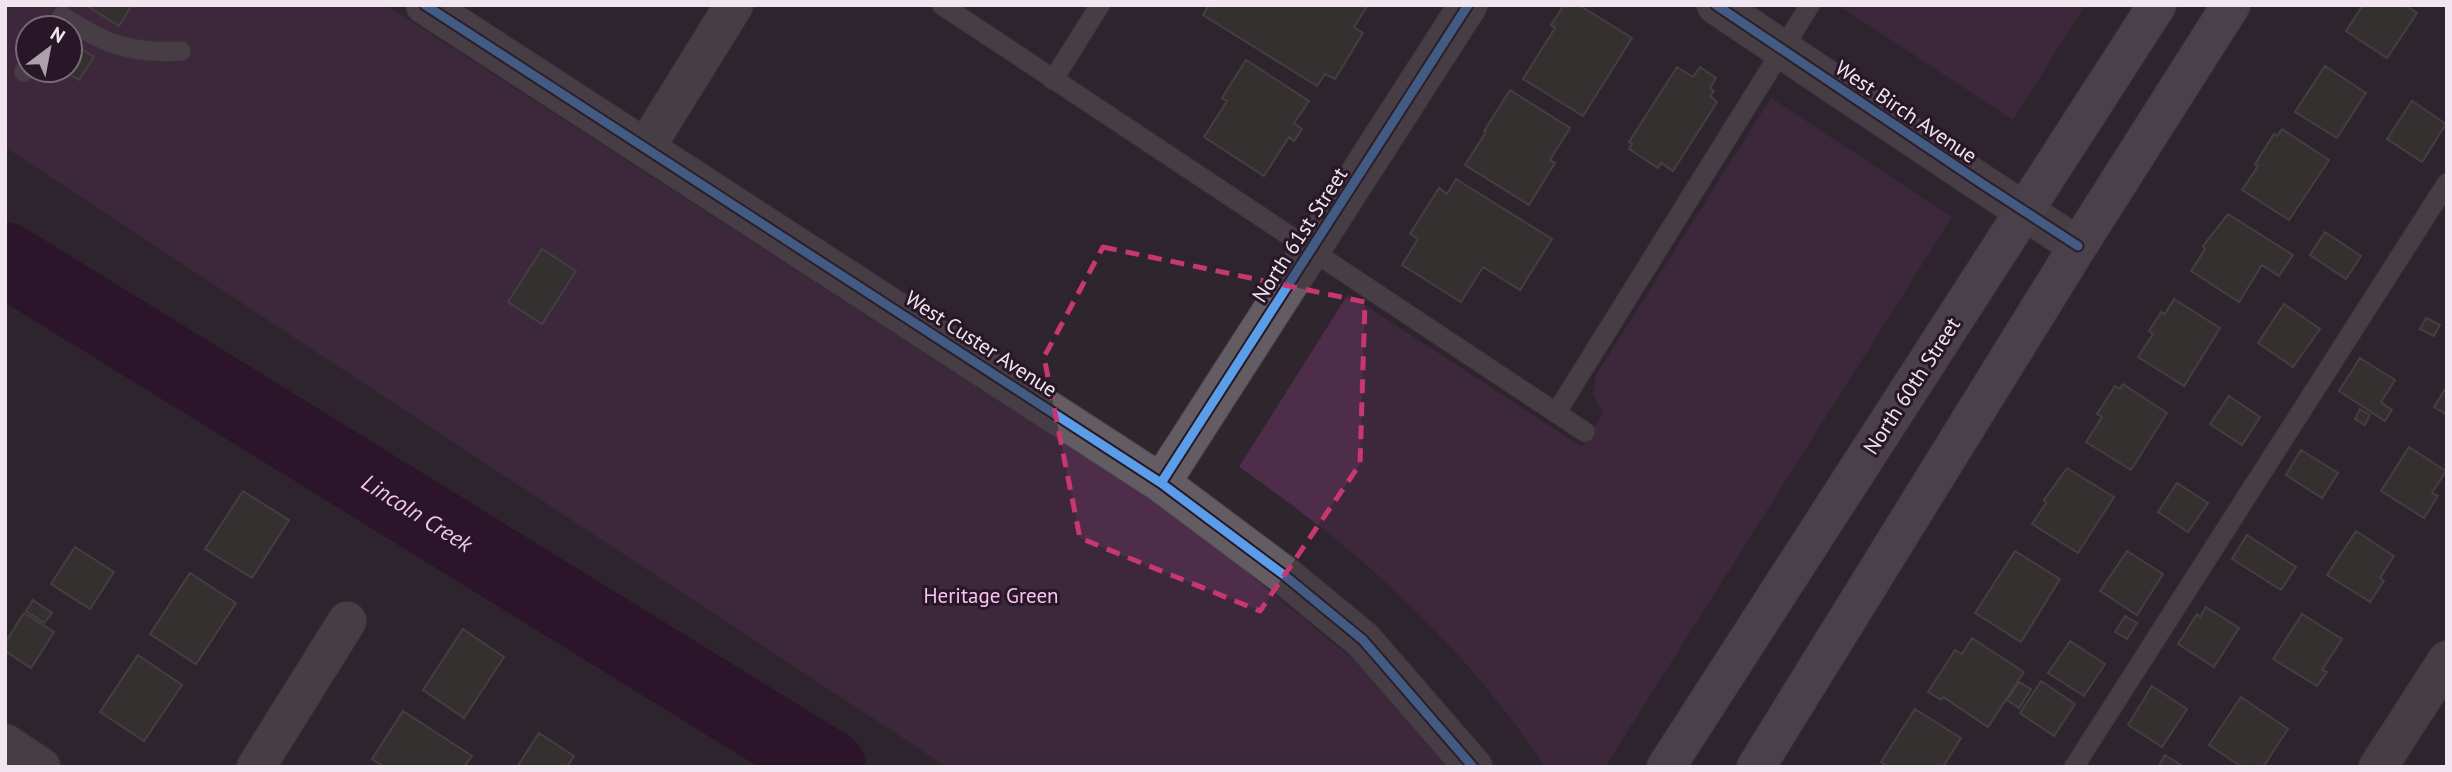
<svg xmlns="http://www.w3.org/2000/svg" width="2452" height="772" viewBox="0 0 2452 772" font-family="'PT Sans',sans-serif">
  <rect width="100%" height="100%" fill="#2e252d"/>
  <path fill="#4e2d4a" fill-rule="evenodd" d="M5,5H386L1190,525L1357,663L1446,767H947L5,147ZM28,28H70V70H28Z
    M1838,5H2085L2013,120Z
    M1771,98L1952,217L1605,767H1545C1465,645 1358,549 1239,467L1348,294L1582,447L1603,413L1593,395L1596,375Z"/>
  <g fill="none" stroke-linecap="round" stroke-linejoin="round">
    <path stroke="#2c0329" stroke-width="74" d="M5,259L829,767"/>
  </g>
  <path fill="#3c3f32" stroke="#605e5d" stroke-width="2" d="M86,5H132L119,26Z
    M1209,5H1368L1354,27L1363,33L1335,79L1325,74L1317,86L1203,15Z
    M1564,5H1579L1632,38L1583,116L1523,79L1555,28L1551,25Z
    M2363,5H2405L2417,13L2387,58L2346,31Z
    M72,43L94,57L79,80L63,70H70Z
    M1246,60L1309,101L1294,123L1302,129L1294,141L1289,137L1264,176L1204,137L1227,101L1222,98Z
    M2325,66L2366,93L2337,138L2295,112Z
    M1677,67L1693,77L1700,67L1716,78L1710,88L1714,91L1710,96L1717,102L1673,171L1661,163L1658,168L1629,149L1632,144L1629,142Z
    M1510,90L1570,128L1550,160L1555,163L1529,205L1465,165L1486,132L1484,131Z
    M2412,101L2446,124L2422,162L2387,139Z
    M2282,129L2329,160L2289,220L2242,190L2258,166L2255,164L2274,134L2277,136Z
    M1456,179L1552,239L1520,290L1483,267L1461,302L1402,265L1418,239L1410,234L1439,188L1447,194Z
    M2228,214L2293,255L2279,276L2262,265L2239,302L2191,271L2205,249L2203,246Z
    M2325,232L2361,256L2346,279L2310,255Z
    M542,249L576,271L542,324L508,302Z
    M2174,299L2220,328L2184,386L2138,357L2153,334L2149,331L2161,312L2165,314Z
    M2284,304L2320,329L2293,367L2258,343Z
    M2426,318L2440,325L2434,336L2420,329Z
    M2360,358L2395,380L2381,402L2392,410L2385,421L2339,391Z
    M2123,384L2167,413L2131,470L2086,442L2102,417L2097,414L2115,386L2120,389Z
    M2447,386V415L2434,407Z
    M2229,396L2260,417L2242,445L2210,424Z
    M2360,409L2370,415L2365,425L2355,419Z
    M2409,447L2446,471L2432,493L2438,496L2424,518L2381,491Z
    M2301,450L2338,473L2322,498L2286,475Z
    M2067,468L2114,497L2078,553L2032,524L2046,503L2044,500Z
    M2177,483L2208,503L2188,532L2158,512Z
    M243,491L289,520L252,578L205,549Z
    M2356,531L2394,556L2380,578L2384,581L2370,602L2327,575Z
    M2247,535L2296,567L2281,590L2232,559Z
    M75,547L114,572L90,609L51,584Z
    M2015,551L2060,579L2021,642L1975,613Z
    M2127,551L2163,574L2137,615L2100,591Z
    M190,573L236,603L196,664L150,634Z
    M33,600L52,613L44,623L26,611Z
    M2206,607L2239,628L2214,667L2178,644L2197,614L2200,617Z
    M24,613L54,632L31,668L5,651V643Z
    M2302,614L2342,639L2322,670L2327,672L2317,686L2273,659Z
    M2125,616L2137,623L2127,639L2115,632Z
    M463,629L504,657L464,718L423,690Z
    M1972,638L2024,672L1988,727L1943,697L1941,700L1928,692L1955,650L1962,654Z
    M2070,641L2105,664L2084,696L2048,673Z
    M138,655L182,685L144,741L100,712Z
    M2041,681L2075,704L2054,736L2020,713Z
    M2019,682L2031,689L2019,708L2007,700Z
    M2152,686L2187,709L2162,747L2128,725Z
    M2241,697L2288,729L2263,767H2242L2209,745Z
    M1915,709L1961,738L1943,767H1888L1881,762Z
    M403,711L472,756L464,767H384L372,759Z
    M539,733L574,756L567,767H517Z
    M2165,755L2184,767H2158Z"/>
  <g fill="none" stroke-linecap="round" stroke-linejoin="round">
    <defs>
      <path id="service" d="M942,5L1585,432
        M62,16C105,44 129,54 181,51
        M24,72L28,67
        M1053,80L1100,5
        M1556,413L1810,5
        M2074,767L2447,183"/>
      <path id="minor" d="M425,5L1161,483L1284,575L1363,640L1473,767
        M1716,5L1981,183L2078,246
        M646,147L734,5
        M1161,483L1468,5
        M5,743L41,767
        M256,767L347,621
        M2378,767L2447,660"/>
      <path id="secondary" d="M1666,767L2157,5
        M1756,767L2078,246L2231,5"/>
    </defs>
    <use href="#service" stroke="#4a4249" stroke-width="21"/>
    <use href="#minor" stroke="#4a4249" stroke-width="40"/>
    <use href="#secondary" stroke="#4a4249" stroke-width="40"/>
    <use href="#service" stroke="#645c63" stroke-width="19"/>
    <use href="#minor" stroke="#645c63" stroke-width="38"/>
    <use href="#secondary" stroke="#6c626a" stroke-width="38"/>
    <defs>
      <path id="cycleway" d="M425,5L1161,483L1284,575L1363,640L1473,767
        M1716,5L1981,183L2078,246
        M1161,483L1468,5"/>
    </defs>
    <use href="#cycleway" stroke="#281726" stroke-width="13"/>
    <use href="#cycleway" stroke="#5a9eea" stroke-width="9"/>
  </g>
  <path d="M0 0H2452V772H0ZM1103,247L1365,302L1360,464L1260,611L1080,538L1044,357Z" fill="#2e252d" fill-opacity=".55" fill-rule="evenodd"/>
  <path fill="none" stroke="#c93771" stroke-width="5" stroke-dasharray="14 9" stroke-linejoin="round" d="M1103,247L1365,302L1360,464L1260,611L1080,538L1044,357Z"/>
  <g text-anchor="middle" stroke-width="6" stroke-linejoin="round" paint-order="stroke">
    <g font-size="21" fill="#f1e5ef" stroke="#281726">
      <text transform="translate(1906 112) rotate(34)" y="7">West Birch Avenue</text>
      <text transform="translate(1300 235) rotate(-57)" y="7">North 61st Street</text>
      <text transform="translate(981 344) rotate(33)" y="7">West Custer Avenue</text>
      <text transform="translate(1912 386) rotate(-57)" y="7">North 60th Street</text>
    </g>
    <g font-size="21" fill="#fbc2f3" stroke="#281726">
      <text x="991" y="603">Heritage Green</text>
    </g>
    <g font-size="23" font-style="italic" fill="#f9c0f1" stroke="#281726">
      <text transform="translate(417 513) rotate(32)" y="8">Lincoln Creek</text>
    </g>
  </g>
  <rect width="2452" height="772" fill="none" stroke="#f1e5ef" stroke-width="14"/>
  <g transform="translate(49 49) rotate(32)"><circle r="33" fill="#281726" stroke="#786976" stroke-width="2"/>
  <path d="M0-5L12 26L0 18L-12 26Z" fill="#ada2ab"/>
  <text y="-10" font-size="19" font-weight="bold" text-anchor="middle" fill="#f1e5ef">N</text>
  </g>
</svg>
